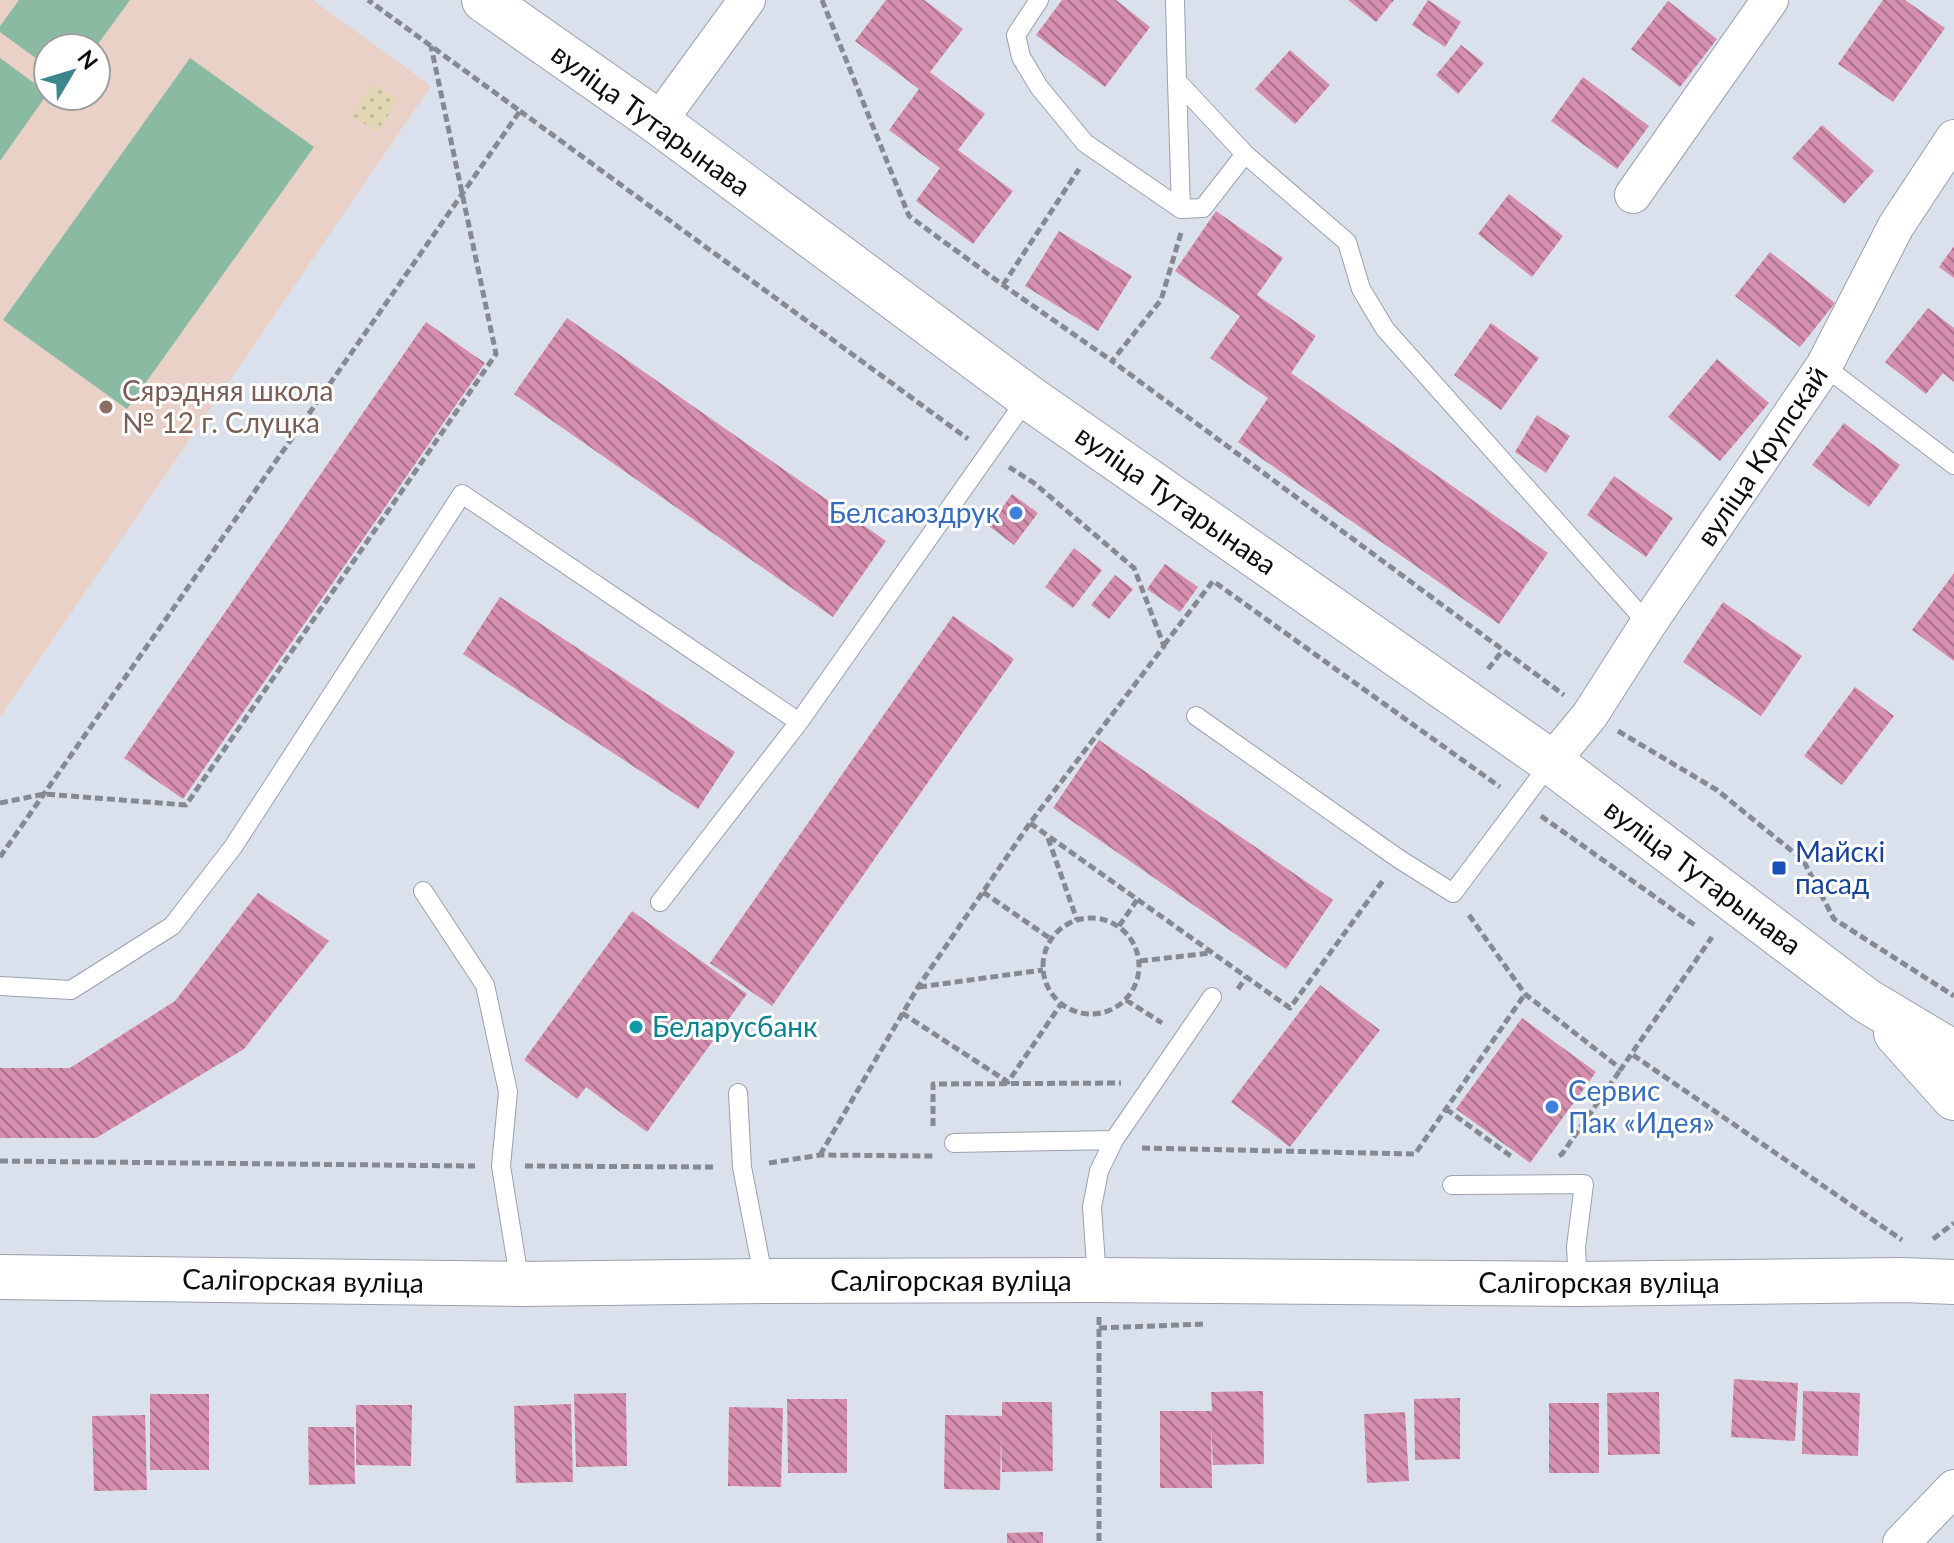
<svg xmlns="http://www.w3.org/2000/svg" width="1954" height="1543" viewBox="0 0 1954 1543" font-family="Lato,sans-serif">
  <defs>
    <pattern id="sand-dots" width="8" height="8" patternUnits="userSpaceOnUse" patternTransform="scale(2)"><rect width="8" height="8" fill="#e1d7b2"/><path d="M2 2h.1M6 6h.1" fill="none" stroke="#c0b798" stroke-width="1.8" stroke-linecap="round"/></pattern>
    <pattern id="building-back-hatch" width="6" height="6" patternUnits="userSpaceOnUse" patternTransform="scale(2)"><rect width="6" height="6" fill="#d58ead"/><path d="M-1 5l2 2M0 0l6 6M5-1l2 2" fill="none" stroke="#ab728b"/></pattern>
  </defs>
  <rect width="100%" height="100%" fill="#dbe1ec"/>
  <path fill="#e9d1c7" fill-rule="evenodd" d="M0,0H313L431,86L0,717ZM48,48H96V96H48Z"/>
  <path fill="url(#sand-dots)" d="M373,84L398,101L377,132L352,115Z"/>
  <path fill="#8abba2" d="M19,0H130L95,48H48V67L0,32V26Z
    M0,58L48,93L0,161Z
    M190,58L314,147L127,409L3,320Z"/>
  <path fill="url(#building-back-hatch)" d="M886,0H924L963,29L930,72L985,114L958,150L1013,191L973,244L916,201L940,168L889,130L919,89L855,41Z
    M1062,0H1116L1150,27L1105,87L1036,35Z
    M1348,0H1394L1376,22Z
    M1428,0L1461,22L1445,47L1412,25Z
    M1883,0H1905L1945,28L1893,102L1838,64Z
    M1668,1L1717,39L1680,87L1631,49Z
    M1461,45L1484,63L1458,94L1436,75Z
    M1290,50L1330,85L1295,124L1255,89Z
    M1583,77L1649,126L1617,169L1551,121Z
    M1822,125L1874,171L1844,204L1792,158Z
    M1509,194L1563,236L1532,277L1478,234Z
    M1216,211L1283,258L1257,295L1316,336L1291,373L1548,553L1499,624L1238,442L1268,398L1210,358L1240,316L1175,271Z
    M1059,231L1132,276L1098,331L1025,286Z
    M1954,246V278L1939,267Z
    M1770,252L1835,303L1800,347L1735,296Z
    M1928,308L1954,328V382L1943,373L1926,394L1885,362Z
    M567,318L886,541L833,617L514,394Z
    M426,322L485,363L183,799L124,758Z
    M1491,323L1539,358L1501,410L1454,375Z
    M1717,359L1769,403L1720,461L1668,417Z
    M1537,415L1570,436L1546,473L1515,452Z
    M1844,423L1900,465L1869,507L1812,465Z
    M1614,476L1673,518L1646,557L1587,515Z
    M1012,494L1038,513L1014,545L989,526Z
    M1074,548L1102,570L1073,608L1045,587Z
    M1165,564L1198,587L1180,612L1147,589Z
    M1954,573V661L1912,630Z
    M1115,575L1133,589L1109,619L1091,605Z
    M500,597L735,752L698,809L463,654Z
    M1723,602L1802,656L1761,716L1683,662Z
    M953,616L1014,659L772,1006L710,963Z
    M1855,687L1894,716L1842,785L1804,756Z
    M1099,740L1333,900L1286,969L1053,808Z
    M258,893L329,941L244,1049L96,1138H0V1068H70L175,1001Z
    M632,911L747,994L647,1132L586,1087L577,1099L524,1060Z
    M1320,985L1380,1030L1290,1147L1231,1102Z
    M1522,1018L1596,1072L1530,1163L1456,1109Z
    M1734,1379L1798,1383L1795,1441L1731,1437Z
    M1263,1391L1264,1464L1213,1465L1211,1425L1212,1488H1160V1411H1212L1211,1392Z
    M1803,1391L1860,1393L1858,1456L1802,1454Z
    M1659,1392L1660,1454L1608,1455L1607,1393Z
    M626,1393L627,1466L576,1467L574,1394Z
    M150,1394H209V1470H150Z
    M1460,1398V1459L1415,1460L1414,1399Z
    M787,1399H847V1473H788Z
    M1002,1402H1052L1053,1471L1002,1472L1001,1437L1000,1490L944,1489L945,1415L1002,1416Z
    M1549,1403H1599V1473H1549Z
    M571,1404L573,1482L516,1483L514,1406Z
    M356,1405H412L411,1466L356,1465Z
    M729,1407L783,1408L781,1487L728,1486Z
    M1405,1412L1409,1481L1367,1483L1364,1414Z
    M145,1415L147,1490L94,1491L92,1416Z
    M308,1427H354L355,1484L309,1485Z
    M1043,1532V1543H1007V1533Z"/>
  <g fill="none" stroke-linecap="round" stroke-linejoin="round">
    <defs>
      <path id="service" d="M1039,0L1016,35L1021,57L1039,87L1085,143L1181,209L1203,208L1245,154L1347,242L1361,289L1385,329L1648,624
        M1175,0L1177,81L1245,154
        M1177,81L1181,209
        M1824,366L1954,465
        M1196,716L1399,859L1453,893L1551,762
        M423,891L485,985L508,1092L501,1166L520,1284
        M660,902L799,722L1028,397
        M0,986L71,990L172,926L233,847L462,494L799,722
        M738,1093L742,1167L764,1281
        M954,1143L1114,1140
        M1452,1185L1584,1184L1576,1247L1578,1284
        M1097,1280L1092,1207L1099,1171L1114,1140L1212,997"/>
      <path id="minor" d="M658,122L747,0
        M1633,195L1770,0
        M1551,762L1590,715L1648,624L1824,366L1896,226L1954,138
        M1901,1543L1954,1488"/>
      <path id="tertiary" d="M484,0L658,122L1028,397L1551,762L1867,1001L1954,1053
        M1896,1033L1954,1098"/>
      <path id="secondary" d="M0,1277L520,1284L764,1281L1097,1280L1578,1284L1902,1280L1954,1282"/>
    </defs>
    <use href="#service" stroke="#9ba0ab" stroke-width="20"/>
    <use href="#minor" stroke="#9ba0ab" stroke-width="38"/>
    <use href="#tertiary" stroke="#9ba0ab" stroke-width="46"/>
    <use href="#secondary" stroke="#9ba0ab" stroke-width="46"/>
    <path stroke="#868992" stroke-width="5" stroke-dasharray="8 4" stroke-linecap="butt" d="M822,0L909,216L1003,285L1112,361
      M520,111L968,439
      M1181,233L1161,300L1112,361L1564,695
      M1003,285L1079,169
      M1164,645L1213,581L1500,787
      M1488,669L1503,650
      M1618,731L1717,790L1803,860L1834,919L1954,996
      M0,803L44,794L186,805L496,354L431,46
      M1541,816L1696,926
      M1030,823L1290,1008L1384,879
      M1048,838L1077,920
      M0,857L520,111L368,0
      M983,892L1051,939
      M1469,915L1525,994L1621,1069L1712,937
      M1043 966a48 48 0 1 1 96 0a48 48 0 1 1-96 0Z
      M1119,926L1137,900
      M1140,961L1210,953
      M919,987L1043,970
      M1238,989L1246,977
      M1126,1000L1162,1023
      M902,1013L1008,1082L1061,1004
      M1633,1055L1902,1240
      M1446,1109L1512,1157
      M933,1126V1084L1121,1083
      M1142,1148L1415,1154L1525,994
      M820,1155L918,987L1030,823L1164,646L1134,568L1034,483L1009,467
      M1559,1156L1562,1154L1621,1069
      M0,1161L475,1166
      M769,1163L820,1155L933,1156
      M525,1166L715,1167
      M1933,1239L1954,1223
      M1099,1317V1543
      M1099,1328L1206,1324"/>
    <use href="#service" stroke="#fff" stroke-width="18"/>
    <use href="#minor" stroke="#fff" stroke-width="36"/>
    <use href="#tertiary" stroke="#fff" stroke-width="44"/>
    <use href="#secondary" stroke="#fff" stroke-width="44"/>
  </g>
  <circle fill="#8d6e63" stroke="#fff" stroke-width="3" cx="106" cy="407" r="8"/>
  <g fill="#3f7fe0" stroke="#fff" stroke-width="3">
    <circle cx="1016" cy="513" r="8"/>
    <circle cx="1552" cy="1107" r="8"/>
  </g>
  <rect fill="#1a4fb4" stroke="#fff" stroke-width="3" x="1771" y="860" width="16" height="16" rx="4"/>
  <circle fill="#0f9aa8" stroke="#fff" stroke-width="3" cx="636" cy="1027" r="8"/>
  <g text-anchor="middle" stroke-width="6" stroke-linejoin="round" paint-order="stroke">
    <g font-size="28" fill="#0c0d11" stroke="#fff">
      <text transform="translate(651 120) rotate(36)" y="10">вуліца Тутарынава</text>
      <text transform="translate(1762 456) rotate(-56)" y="10">вуліца Крупскай</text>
      <text transform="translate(1176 500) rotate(35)" y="10">вуліца Тутарынава</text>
      <text transform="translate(1703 877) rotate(37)" y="10">вуліца Тутарынава</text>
      <text transform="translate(303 1281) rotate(1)" y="10">Салігорская вуліца</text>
      <text x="951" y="1291">Салігорская вуліца</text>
      <text x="1599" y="1293">Салігорская вуліца</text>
    </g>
    <g font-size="28" fill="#785e54" stroke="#fff" text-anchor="start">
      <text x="122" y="401">Сярэдняя школа<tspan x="122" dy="32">№ 12 г. Слуцка</tspan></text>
    </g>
    <g font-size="28" fill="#366cbe" stroke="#fff" text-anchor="end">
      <text x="1000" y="523">Белсаюздрук</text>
      <text x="1568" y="1101" text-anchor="start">Сервис<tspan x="1568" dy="32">Пак «Идея»</tspan></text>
    </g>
    <g font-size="28" fill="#164399" stroke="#fff" text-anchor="start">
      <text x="1795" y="862">Майскі<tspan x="1795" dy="32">пасад</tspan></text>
    </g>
    <g font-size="28" fill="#0d838f" stroke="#fff" text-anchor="start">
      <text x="652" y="1037">Беларусбанк</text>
    </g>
  </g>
  <g transform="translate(72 72) rotate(52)"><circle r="38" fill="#ffffff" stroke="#9e9ea0" stroke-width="2"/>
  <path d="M0-6L14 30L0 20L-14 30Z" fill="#3e868d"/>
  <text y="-12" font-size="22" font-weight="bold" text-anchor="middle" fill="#0c0d11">N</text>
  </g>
</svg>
